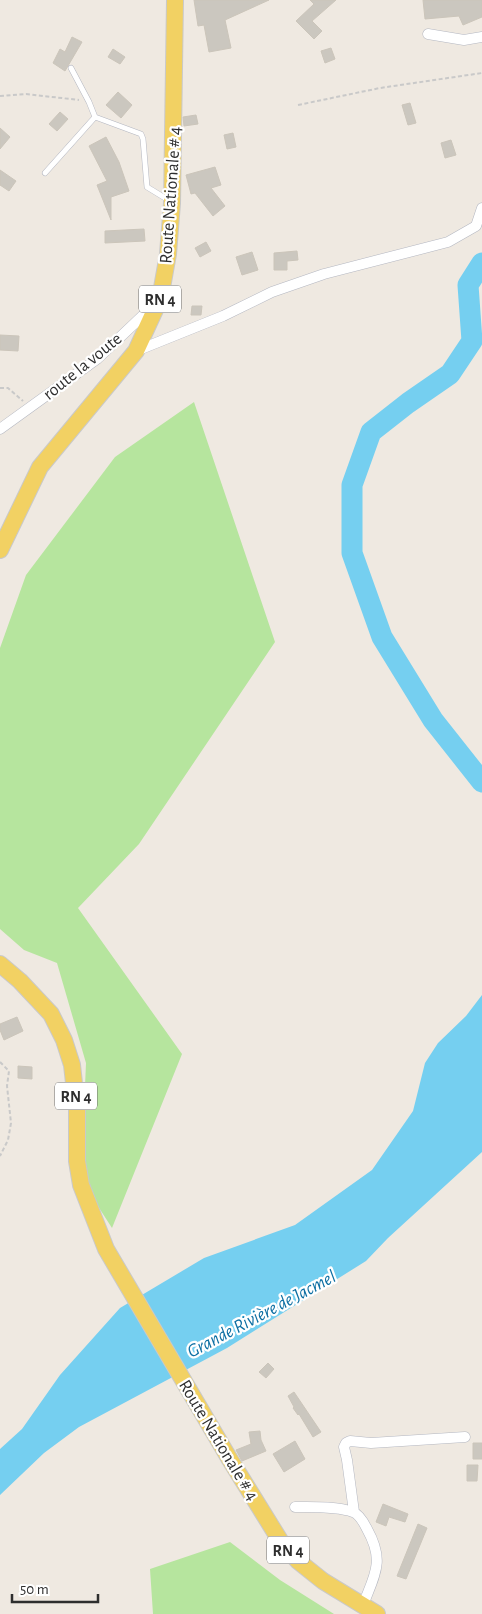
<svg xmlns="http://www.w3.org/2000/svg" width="482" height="1614" viewBox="0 0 482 1614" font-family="'Alegreya Sans',sans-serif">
  <rect width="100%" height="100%" fill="#efe9e1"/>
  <path fill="#b6e59e" d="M194,402L275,642L139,844L78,908L182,1054L112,1228L81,1180L86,1063L57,963L24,950L0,929V648L26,575L115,457Z
    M230,1542L280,1580L334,1614H153L150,1569Z"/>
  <path fill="#75cff0" d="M482,995V1152L388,1238L366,1261L227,1348L79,1427L44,1453L0,1495V1449L22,1429L60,1375L120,1308L204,1258L295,1225L372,1170L413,1111L425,1063L438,1043L466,1016Z"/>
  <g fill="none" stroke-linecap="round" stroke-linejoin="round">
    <path stroke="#75cff0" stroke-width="21" d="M482,263L468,285L472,341L450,374L408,403L371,432L352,485V553L382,637L433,720L482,782"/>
  </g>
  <path fill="#cbc7bf" stroke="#cbc5ba" d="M194,0H269L225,20L231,48L209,52L204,25L198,26Z
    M310,0H336L312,21L322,31L314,39L296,21L314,4Z
    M423,0H482V17L463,25L459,16L425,19Z
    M72,37L82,42L65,71L53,63L60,49L65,52Z
    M331,48L335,59L325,63L321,51Z
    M113,49L125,57L120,64L108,57Z
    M118,92L132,105L121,118L106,105Z
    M410,103L416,123L408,125L402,105Z
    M60,112L68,119L57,131L49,124Z
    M196,115L198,124L184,126L183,117Z
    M0,128L10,137L0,149Z
    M233,133L236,147L227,149L224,135Z
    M106,137L119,162L129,191L111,197V220L97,185L107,181L89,146Z
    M451,140L456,155L445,158L441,143Z
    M215,167L221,185L211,188L225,206L213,216L195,193L191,194L186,175Z
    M0,170L16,181L9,191L0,185Z
    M144,229L145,241L105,243V231Z
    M206,242L211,251L200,257L195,248Z
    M297,251L298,260L287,261V270H274V253Z
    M252,252L258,270L242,275L236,257Z
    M192,306H202L201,315H191Z
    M0,335L19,336L18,351L0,350Z
    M17,1017L23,1031L4,1040L0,1030V1024Z
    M18,1066L32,1067V1079L18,1078Z
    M268,1363L274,1369L266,1378L259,1372Z
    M294,1392L321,1432L313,1437L299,1414L298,1415L293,1408L294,1407L288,1396Z
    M260,1431L261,1440L266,1451L242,1461L236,1450L251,1444L249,1432Z
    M295,1441L305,1459L284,1472L273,1454Z
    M473,1443H482V1459H473Z
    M467,1465H478L477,1481H467Z
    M383,1504L408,1514L405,1522L389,1517L386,1526L376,1522Z
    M418,1524L427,1528L406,1579L397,1576Z"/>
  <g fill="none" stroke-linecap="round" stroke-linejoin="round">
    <defs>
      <path id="service" d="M71,68L89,102L95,117L141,134L143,139L147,187L170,201
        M45,173L95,117"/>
      <path id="minor" d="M428,34L464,40L482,37
        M136,351L223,316L272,292L324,274L448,242L476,226L482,208
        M0,429L97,359L154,305
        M295,1507C311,1507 337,1506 353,1512C359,1514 364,1523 367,1529C385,1561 375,1574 363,1605
        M354,1512L347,1460L344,1447L346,1443L350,1441L371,1443L465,1437"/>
      <path id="primary" d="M0,550L40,467L136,351L160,299L168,254L172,203L175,0
        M0,964L20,981L51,1014L64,1040L72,1065L77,1110V1161L81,1185L106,1249L229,1458L281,1542L298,1561L323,1581L377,1614"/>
    </defs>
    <use href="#service" stroke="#b4b7c1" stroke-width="6"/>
    <use href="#minor" stroke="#b4b7c1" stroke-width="11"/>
    <use href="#primary" stroke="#c9c9c9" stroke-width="18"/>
    <path stroke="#c9c9c9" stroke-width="2" stroke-dasharray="4 2.5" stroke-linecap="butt" d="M0,96L26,94L79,100
      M298,105L380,88L482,73
      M0,388H8L23,401
      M0,1062L9,1071L7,1086L11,1123L8,1140L0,1156"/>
    <use href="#service" stroke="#fff" stroke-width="5"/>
    <use href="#minor" stroke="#fff" stroke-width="10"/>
    <use href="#primary" stroke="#f2d163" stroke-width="16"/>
  </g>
  <g text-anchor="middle" stroke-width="4.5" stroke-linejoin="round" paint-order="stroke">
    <g fill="#fff" stroke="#6d6d6d" stroke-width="1">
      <rect x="139" y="285.5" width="42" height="27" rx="4"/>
      <rect x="55" y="1082.5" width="42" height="27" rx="4"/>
      <rect x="267" y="1536.5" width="42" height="27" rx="4"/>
    </g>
    <g font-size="16" font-weight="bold" fill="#2e2e2e">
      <text x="160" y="305">RN 4</text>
      <text x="76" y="1102">RN 4</text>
      <text x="288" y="1556">RN 4</text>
    </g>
    <g font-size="18" fill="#2e2e2e" stroke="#fff">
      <text transform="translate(170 195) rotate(-86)" y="6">Route Nationale # 4</text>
      <text transform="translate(82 366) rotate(-39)" y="6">route la voute</text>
      <text transform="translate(219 1440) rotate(59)" y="6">Route Nationale # 4</text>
    </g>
    <g font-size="19" font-style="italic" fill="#0d6fa3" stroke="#fff">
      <text transform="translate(261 1313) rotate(-28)" y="7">Grande Rivière de Jacmel</text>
    </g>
  </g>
  <path d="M12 1594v8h86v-8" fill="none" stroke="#2e2e2e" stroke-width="2.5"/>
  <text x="20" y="1594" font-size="15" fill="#2e2e2e" stroke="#ffffff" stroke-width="4" paint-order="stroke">50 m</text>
</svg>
